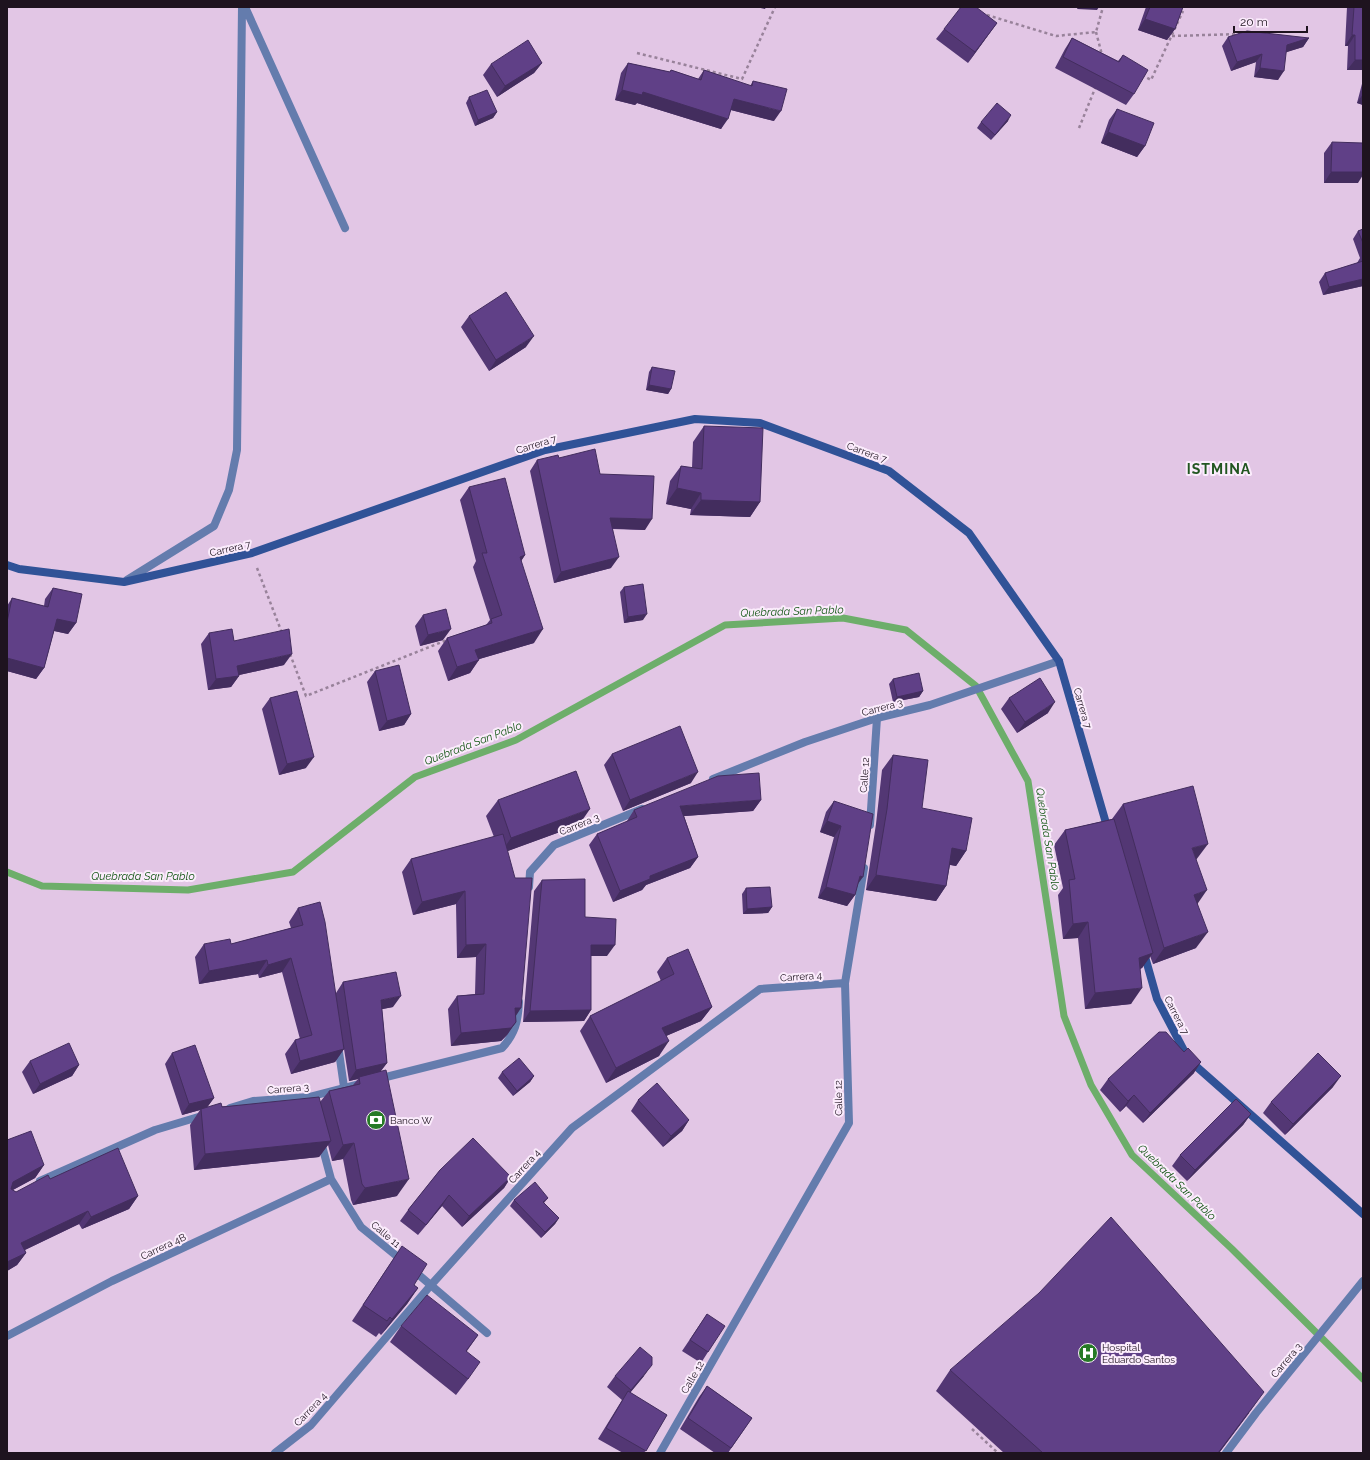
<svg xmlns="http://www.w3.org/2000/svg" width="1370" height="1460" viewBox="0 0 1370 1460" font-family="Raleway,sans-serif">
  <rect width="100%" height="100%" fill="#e2c6e5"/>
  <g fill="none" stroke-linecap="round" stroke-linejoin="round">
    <path stroke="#6dae6a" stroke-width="7" d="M7,872L42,886L188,890L293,872L415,777L516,740L725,625L843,618L906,630L976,686L1028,781L1064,1016L1091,1085L1132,1155L1232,1249L1363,1379"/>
    <path stroke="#98829a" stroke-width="2.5" stroke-dasharray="3 3" stroke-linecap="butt" d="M987,15L1056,36L1096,32L1103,7
      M1096,32L1102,55
      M1172,36L1240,34
      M637,53L742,79L775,7
      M1142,75L1151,80L1183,11
      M1079,128L1096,86
      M257,568L282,633
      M290,654L306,696L447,640
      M972,1429L998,1453"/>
    <path stroke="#647cad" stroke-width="8" d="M245,7L345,228
      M127,580L214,526L229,490L237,450L242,7
      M870,825L877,718
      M338,1045L344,1087
      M321,1142L331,1179L361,1227L404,1262
      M413,1270L487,1333
      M7,1336L112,1281L331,1179
      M275,1453L311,1425L431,1285L572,1128L760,989L845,983
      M660,1453L849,1123L845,983L864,868"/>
    <path stroke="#647cad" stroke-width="8" d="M713,779L805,742L877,718L930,705L1059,661
      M529,887L530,872L554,845L642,809
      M378,1079L502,1048C515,1034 518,1022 519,1002
      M230,1108L253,1101L309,1097L363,1083
      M40,1181L155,1130L205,1115
      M1226,1453L1256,1413L1363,1281"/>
    <path stroke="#305297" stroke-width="8" d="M7,565L19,569L124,582L252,553L545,450L695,419L760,423L889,471L969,533L1059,661L1108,830
      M1144,953L1157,999L1189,1060L1363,1214"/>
  </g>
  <path fill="#533774" d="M1146,7H1183L1175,29L1167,40L1138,30Z
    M1347,7H1363V70H1347L1348,46H1345Z
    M997,23L968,63L936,39L944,29Z
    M1228,37L1309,38L1303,47L1286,52L1278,80L1254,77L1256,62L1231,71L1222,46Z
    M1072,38L1118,61L1123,55L1134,94L1126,105L1055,68L1065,49Z
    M542,63L534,73L497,97L483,75L491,64Z
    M628,63L670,72L671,70L698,79L704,70L750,86L753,81L774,121L731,110L721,129L637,103L635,105L615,100L621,73Z
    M1363,80V105L1357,103Z
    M469,97L497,112L493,118L475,126L466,103Z
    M1117,109L1145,146L1137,157L1101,143L1109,120Z
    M1008,121L991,140L977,128L981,122Z
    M1332,142L1358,183H1324V153Z
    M1363,229V286L1323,295L1319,282L1325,273L1357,263L1360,258L1353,239L1358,231Z
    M469,316L526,347L489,371L461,327Z
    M652,367L671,389L668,394L646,390L649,372Z
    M704,426L760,502L750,517L690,515L691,509L666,504L670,481L681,466L692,468L693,442Z
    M559,458L600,474L645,530L613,529L611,568L554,583L530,471L537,460Z
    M469,487L525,555L521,561L534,643L479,659L470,673L448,681L438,651L447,638L486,625L490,620L473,567L476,561L460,500Z
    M624,587L643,620L624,623L620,592Z
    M53,588L76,623L68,634L54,631L44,668L36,679L7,671V606L12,598L44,606L45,599Z
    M423,615L443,640L420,646L415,626Z
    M209,633L234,641L284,665L239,675V676L231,687L208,690L201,644Z
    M375,671L411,714L404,725L379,731L367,682Z
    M893,679L923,691L919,697L893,702L889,684Z
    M270,698L306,768L279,775L262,709Z
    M1009,698L1048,713L1017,733L1001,709Z
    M612,754L691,783L623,811L604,765Z
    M893,755L922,808L966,851L956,866L950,865L946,886L936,901L866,890L876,824L882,770Z
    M498,800L579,825L507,851L516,1022L507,1035L501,1041L451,1046L448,1009L457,996L475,994L476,957L457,958L456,904L413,915L402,872L411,859L494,837L486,816Z
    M761,800L753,811L684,816L698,857L690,868L646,885L642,890L613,902L589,845L597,834L627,822V821L634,810Z
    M834,801L858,884L855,895L847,906L818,898L834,837L820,832L826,812Z
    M1123,804L1196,860L1198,904L1196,948L1153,964L1150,956L1142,968L1140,969L1131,1004L1085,1009L1078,938L1063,939L1058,895L1063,888L1054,845L1065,830L1112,819Z
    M542,880L585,917L607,956H591V1010L584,1021L523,1022L534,891Z
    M746,888L772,907L768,913L743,914L742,894Z
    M298,908L336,993L343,982L393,1007L382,1009L387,1063L381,1071L397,1196L353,1205L351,1200L343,1159L332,1161L328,1145L319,1157L194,1170L190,1125L200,1110L182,1115L165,1064L172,1053L214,1098L207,1107L320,1102L329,1091L353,1085L358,1079L349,1081L344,1049L335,1062L291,1074L285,1054L295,1040L300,1039L282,972L259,978L258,974L199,984L195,957L204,944H231L291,928L289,922Z
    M667,958L712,1007L701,1021L666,1036L659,1056L606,1083L580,1031L590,1016L661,981L657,972Z
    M30,1061L79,1065L72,1076L33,1094L22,1072Z
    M502,1072L534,1076L530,1082L513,1096L498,1078Z
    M1194,1073L1143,1123L1126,1106L1120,1112L1100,1090L1108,1079Z
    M1333,1087L1285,1135L1263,1113L1271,1102Z
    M638,1100L689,1120L682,1131L663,1147L631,1111Z
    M1251,1114L1243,1125L1187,1181L1172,1166L1180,1155Z
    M7,1140L44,1165L35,1178L13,1190L16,1192L50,1179L138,1196L129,1209L82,1229L79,1224L25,1250L26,1253L17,1265L7,1271Z
    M440,1170L511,1177L504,1188L462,1227L442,1206L418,1235L400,1221L408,1210Z
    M548,1198L544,1203L559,1218L555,1224L541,1238L510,1206L514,1200Z
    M402,1246L414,1285L418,1288L407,1304L381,1335L379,1333L376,1337L352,1321Z
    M707,1314L708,1352L701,1363L682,1351Z
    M401,1326L478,1335L467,1351L469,1378L456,1395L390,1342Z
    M950,1370L1249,1413L1219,1453H1004L936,1391Z
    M615,1376H644L630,1393L667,1415L644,1453H623L598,1439L622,1400L607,1387Z
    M707,1386L752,1418L728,1453H715L680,1429L699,1397Z"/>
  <path fill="#432d5e" d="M756,7H766L765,9Z
    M1078,7H1099L1097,10L1077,9Z
    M1145,19L1175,29L1167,40L1138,30Z
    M997,23L989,34L968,63L975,52Z
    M1352,35H1355L1348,46H1345Z
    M1309,38L1303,47L1281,54L1287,45Z
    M1262,54L1256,62L1231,71L1237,62Z
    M1355,60H1363V70H1347Z
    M542,63L534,73L497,97L505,86Z
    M1260,68L1284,71L1278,80L1254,77Z
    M622,90L643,92L728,119L721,129L637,103L635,105L615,100Z
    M1363,94V105L1357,103Z
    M734,99L781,111L774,121L727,109Z
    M497,112L493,118L475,126L478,120Z
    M1011,115L1008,121L991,140Z
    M1108,132L1145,146L1137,157L1101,143Z
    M1331,172H1363V175L1358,183H1324Z
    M1363,279V286L1323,295L1329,287Z
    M534,336L526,347L489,371L496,360Z
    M649,385L671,389L668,394L646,390Z
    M677,488L701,493L691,509L666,504Z
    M701,500L760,502L750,517L690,515Z
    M610,518L652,519L645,530L603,528Z
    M525,555L516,569L520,557Z
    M619,557L611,568L554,583L561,572Z
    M647,614L643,620L624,623L628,617Z
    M57,619L76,623L68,634L50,630Z
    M451,629L443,640L420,646L428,635Z
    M543,629L534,643L466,663L475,650Z
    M292,654L284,665L230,677L237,666Z
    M7,658L44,668L36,679L7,671Z
    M479,660L470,673L448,681L457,667Z
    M239,676L231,687L208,690L216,679Z
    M923,691L919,697L893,702L897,697Z
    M1055,702L1048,713L1017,733L1025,722Z
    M411,714L404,725L379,731L387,721Z
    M314,757L306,768L279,775L287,764Z
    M698,772L691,783L623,811L630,800Z
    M761,800L753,811L672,817L680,806Z
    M590,809L579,825L500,854L511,838Z
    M827,821L841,826L834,837L820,832Z
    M1208,844L1196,860L1192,848Z
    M952,848L966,851L956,866L942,863Z
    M698,857L690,868L646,885L642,890L613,902L620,891L650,876Z
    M876,875L946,886L936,901L866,890Z
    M860,876L863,877L855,888Z
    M826,887L855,895L847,906L818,898Z
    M1207,890L1196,906L1194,895Z
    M465,891L456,904L413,915L422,902Z
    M772,907L768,913L743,914L747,909Z
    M1088,922L1078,938L1063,939L1073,924Z
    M1208,932L1196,948L1153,964L1164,948Z
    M486,944L476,957L457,958L466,945Z
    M591,945H615L607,956H583Z
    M1153,953L1142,968L1128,973L1139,958Z
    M291,958L282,972L259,978L268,965Z
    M267,960L258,974L199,984L209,971Z
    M1142,988L1131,1004L1085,1009L1095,993Z
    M401,996L393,1007L373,1011L381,1000Z
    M712,1007L701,1021L652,1042L662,1028Z
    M515,1008H521L512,1022Z
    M591,1010L584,1021L523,1022L530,1011Z
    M516,1022L507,1035L501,1041L451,1046L461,1033Z
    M669,1041L659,1056L606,1083L616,1068Z
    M344,1049L335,1062L291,1074L300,1061Z
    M1201,1062L1194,1073L1143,1123L1150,1113Z
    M387,1063L379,1073L359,1077L358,1079L349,1081L356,1070Z
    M79,1065L72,1076L33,1094L40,1084Z
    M534,1076L530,1082L513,1096L517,1091Z
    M1341,1076L1333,1087L1285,1135L1293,1124Z
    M1134,1095L1126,1106L1120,1112L1128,1101Z
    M214,1098L206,1109H201L200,1110L182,1115L189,1104Z
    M1251,1114L1243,1125L1187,1181L1195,1170Z
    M689,1120L682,1131L663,1147L671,1136Z
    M331,1141L319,1157L194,1170L205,1154Z
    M354,1143L343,1159L332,1161L343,1145Z
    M44,1165L35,1178L7,1193L13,1182Z
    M511,1177L504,1188L462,1227L469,1216Z
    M409,1179L397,1196L353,1205L365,1188Z
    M449,1195L442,1206L418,1235L426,1225Z
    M138,1196L129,1209L82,1229L91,1217Z
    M88,1211L79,1224L12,1256L21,1243Z
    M559,1218L555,1224L541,1238L545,1232Z
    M26,1253L17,1265L7,1271V1262Z
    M418,1288L407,1304L381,1335L392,1319Z
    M652,1365L644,1376L623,1401L631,1390Z
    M1264,1392L1249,1413L1219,1453H1218Z"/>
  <path fill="#604087" stroke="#432d5e" d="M961,7H976L997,23L975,52L944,29Z
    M1150,7H1183L1175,29L1145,19Z
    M1354,7H1363V60H1355V35H1352Z
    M1247,31L1309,38L1287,45L1284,71L1260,68L1262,54L1237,62L1228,37Z
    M1072,38L1119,62L1123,55L1148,70L1134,94L1063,57Z
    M528,40L542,63L505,86L491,64Z
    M628,63L670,72L671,70L701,80L704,70L752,86L753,81L787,89L781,111L734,99L728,119L643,92L642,95L622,90Z
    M487,90L497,112L478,120L469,97Z
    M997,103L1011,115L995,135L981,122Z
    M1117,109L1154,123L1145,146L1108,132Z
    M1332,142L1363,143V172H1331Z
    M1363,229V243L1358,231Z
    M1363,261V279L1329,287L1325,273Z
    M506,292L534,336L496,360L469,316Z
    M652,367L675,371L671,389L649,385Z
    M704,426L763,428L760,502L701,500V493L677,488L681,466L702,469Z
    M595,449L600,474L654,476L652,519L610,518L619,557L561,572L537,460L558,455L559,458Z
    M505,478L525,555L520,557L543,629L475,650L479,660L457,667L447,638L492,623L491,619L502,615L482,553H487L469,487Z
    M643,584L647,614L628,617L624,587Z
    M53,588L82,594L76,623L57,619L44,668L7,658V622L12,598L48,607Z
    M446,609L451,629L428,635L423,615Z
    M232,629L234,641L289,629L292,654L237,666L239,676L216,679L209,633Z
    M399,665L411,714L387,721L375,671Z
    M919,673L923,691L897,697L893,679Z
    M1040,678L1055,702L1025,722L1009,698Z
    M297,691L314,757L287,764L270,698Z
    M680,726L698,772L630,800L612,754Z
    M893,755L928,760L922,808L972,818L966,851L952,848L946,886L876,875L887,809Z
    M576,771L590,809L511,838L498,800Z
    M759,773L761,800L680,806L698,857L650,876V879L620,891L597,834L637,817L634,810L718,776Z
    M1193,786L1208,844L1192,848L1207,890L1194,895L1208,932L1164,948L1123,804Z
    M834,801L873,814L863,877L860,876L855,895L826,887L841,826L827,821Z
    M1114,819L1153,953L1139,958L1142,988L1095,993L1088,922L1073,924L1069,880L1075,879L1065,830Z
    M503,834L515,878H532L521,1008H515L516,1022L511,1028L461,1033L457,996L484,994L486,944L466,945L465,891L422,902L411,859Z
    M585,879V917L616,919L615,945H591V1010L530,1011L542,880Z
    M770,887L772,907L747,909L746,888Z
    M320,902L325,922L344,1049L300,1061L295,1040L312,1035L291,958L268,965L267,960L209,971L204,944L230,939L231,944L303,925L298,908Z
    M688,949L712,1007L662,1028L669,1041L616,1068L590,1016L674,974L667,958Z
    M396,972L401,996L381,1000L387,1063L356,1070L343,982Z
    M1159,1032H1166L1184,1052L1188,1048L1201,1062L1150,1113L1134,1095L1128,1101L1108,1079Z
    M69,1043L79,1065L40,1084L30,1061Z
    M195,1045L214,1098L189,1104L172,1053Z
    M1318,1053L1341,1076L1293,1124L1271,1102Z
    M519,1058L534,1076L517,1091L502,1072Z
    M386,1070L409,1179L365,1188L362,1184L354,1143L343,1145L329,1091L360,1084L359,1077Z
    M657,1083L689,1120L671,1136L638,1100Z
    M319,1097L331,1141L205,1154L201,1109L221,1103L222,1107Z
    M1236,1099L1251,1114L1195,1170L1180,1155Z
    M31,1131L44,1165L13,1182L11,1189L16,1192L48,1175L50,1179L118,1148L138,1196L91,1217L88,1211L21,1243L26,1253L7,1262V1140Z
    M473,1138L511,1177L469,1216L449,1195L426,1225L408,1210L440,1170Z
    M535,1182L548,1198L543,1202L559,1218L545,1232L514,1200Z
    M1111,1217L1264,1392L1218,1453H1043L950,1370L1039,1293Z
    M402,1246L427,1264L414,1285L418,1288L392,1319L390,1317L387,1321L363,1305Z
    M427,1295L478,1335L466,1351L480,1362L468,1379L401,1326Z
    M707,1314L725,1326L708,1352L690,1340Z
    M640,1347L652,1357V1365L631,1390L615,1376Z
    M707,1386L752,1418L731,1448L688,1418Z
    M628,1391L667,1415L646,1451L606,1428Z"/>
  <defs>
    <symbol id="bank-disc" viewBox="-11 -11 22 22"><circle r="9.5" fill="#267a26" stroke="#fbecfc"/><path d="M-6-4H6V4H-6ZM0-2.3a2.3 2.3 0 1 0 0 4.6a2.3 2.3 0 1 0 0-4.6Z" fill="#fff"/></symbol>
    <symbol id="hospital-disc" viewBox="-11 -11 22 22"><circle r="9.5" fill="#267a26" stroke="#fbecfc"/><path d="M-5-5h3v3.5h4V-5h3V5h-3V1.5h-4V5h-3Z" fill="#fff"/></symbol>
  </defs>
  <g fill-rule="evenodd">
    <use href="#bank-disc" x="365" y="1109" width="22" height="22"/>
    <use href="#hospital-disc" x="1077" y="1342" width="22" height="22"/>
  </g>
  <g text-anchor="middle" stroke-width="4" stroke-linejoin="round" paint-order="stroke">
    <g font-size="10" fill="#1e131f" stroke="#fbecfc">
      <text transform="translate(536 444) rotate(-17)" y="4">Carrera 7</text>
      <text transform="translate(867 452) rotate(20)" y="4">Carrera 7</text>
      <text transform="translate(230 548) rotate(-13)" y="4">Carrera 7</text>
      <text transform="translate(882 707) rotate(-15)" y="4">Carrera 3</text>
      <text transform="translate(1083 708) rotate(74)" y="4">Carrera 7</text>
      <text transform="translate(864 775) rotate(-86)" y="4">Calle 12</text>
      <text transform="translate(579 824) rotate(-22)" y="4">Carrera 3</text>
      <text transform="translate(801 976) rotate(-4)" y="4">Carrera 4</text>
      <text transform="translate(1177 1015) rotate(63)" y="4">Carrera 7</text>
      <text transform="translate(288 1088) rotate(-5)" y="4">Carrera 3</text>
      <text transform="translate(838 1098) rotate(-91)" y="4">Calle 12</text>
      <text transform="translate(524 1166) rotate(-48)" y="4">Carrera 4</text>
      <text transform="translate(386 1234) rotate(40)" y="4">Calle 11</text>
      <text transform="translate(163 1246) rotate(-25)" y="4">Carrera 4B</text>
      <text transform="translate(1286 1360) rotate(-50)" y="4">Carrera 3</text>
      <text transform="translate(692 1377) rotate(-60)" y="4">Calle 12</text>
      <text transform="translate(310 1409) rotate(-46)" y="4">Carrera 4</text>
    </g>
    <g font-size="10" fill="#1e131f" stroke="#fbecfc" text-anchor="start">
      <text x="390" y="1124">Banco W</text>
      <text x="1102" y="1351">Hospital<tspan x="1102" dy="12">Eduardo Santos</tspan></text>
    </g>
    <g font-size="11" font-style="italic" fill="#135614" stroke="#fbecfc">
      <text transform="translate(792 611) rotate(-2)" y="4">Quebrada San Pablo</text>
      <text transform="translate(473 743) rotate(-21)" y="4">Quebrada San Pablo</text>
      <text transform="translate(1048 839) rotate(81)" y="4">Quebrada San Pablo</text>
      <text x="143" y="880">Quebrada San Pablo</text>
      <text transform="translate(1177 1182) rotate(44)" y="4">Quebrada San Pablo</text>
    </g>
    <g font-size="14" font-weight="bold" letter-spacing="1" fill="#225621" stroke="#fbecfc">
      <text x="1219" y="474">ISTMINA</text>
    </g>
  </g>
  <rect width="1370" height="1460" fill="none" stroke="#1e131f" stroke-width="16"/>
  <path d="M1234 26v6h73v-6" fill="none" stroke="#1e131f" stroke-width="2"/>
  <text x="1240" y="26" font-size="12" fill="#1e131f" stroke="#fbecfc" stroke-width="3" paint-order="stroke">20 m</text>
</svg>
